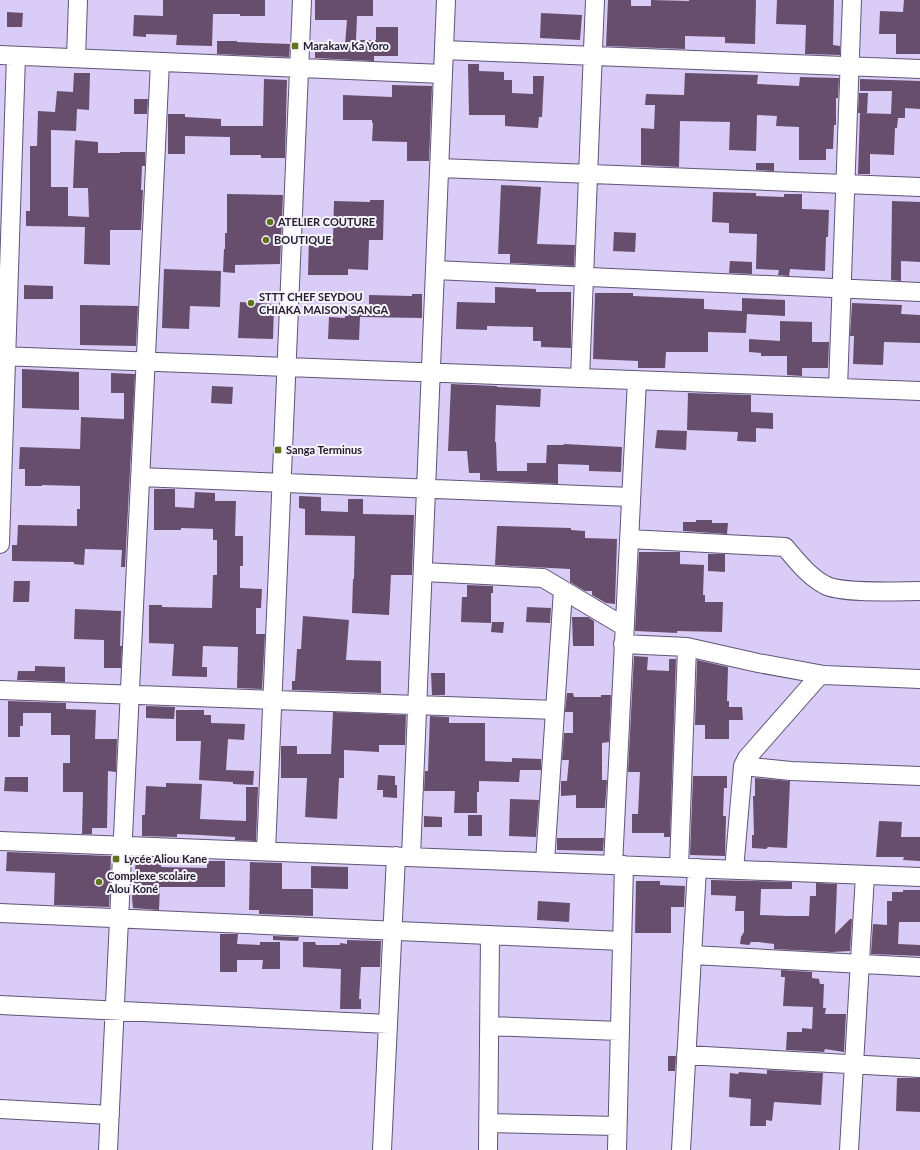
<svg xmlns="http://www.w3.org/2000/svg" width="920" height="1150" viewBox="0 0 920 1150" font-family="Lato,sans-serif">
  <rect width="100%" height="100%" fill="#d9ccf6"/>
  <path fill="#674e6d" d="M163,0H265V16H240V14H213L212,46L176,45L177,35L146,34V37L133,36L134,15L163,16Z
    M315,0H373V16H357L356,40H376V27H398V56H374V61L315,58V45H345L347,20H315Z
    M608,0H631V6H651V0L689,1V0H756L755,44L725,43V37L685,36V49L606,46Z
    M777,0H834L833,45L840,46V55L805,54L806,25L776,24Z
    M904,0H920V54H896V34H879L880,11L903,12Z
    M7,12L23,13L22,27H7Z
    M541,13L582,15L580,40L540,38Z
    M217,41H237V42L290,44L289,57L217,54Z
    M468,64H479V71L504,72V80H512V93L533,94V76H544L542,117H539L538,128L505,126V115H469Z
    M74,73H90L89,110L77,109L76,131L51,130V187H68V216L89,217L88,188H73L75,140L98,142V153H120V152H145V166H142L141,190H143L141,230H110V265L84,264L85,227L26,226V211H30V146H37L38,111L55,112L57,91L73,92Z
    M685,73L758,75L757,84L799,86L800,77L839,78L838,98H836V125H834L833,149H826V160H799V127L776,126L777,116L757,115L756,151L729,150L730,122L680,121L679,167L641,165V128L654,129L655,105H645L646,94L684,95Z
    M264,79L287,80L285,158H261V155H230V137L185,136V154H168V114H185V117L221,119V126H263Z
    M860,79L920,81V109L905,108V118H898L897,128H895L894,155L870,154V174H858L860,113L891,114L892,91H860Z
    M392,85L432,86L429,161H407V142L372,141L373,123H372V120H343V95L392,97Z
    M859,93H868L867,113H858Z
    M134,99H148L147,114H134Z
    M756,163H774V171L756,170Z
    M501,185L541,187L537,244L575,245L574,266L510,263V254H498Z
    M713,192L756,193V196L784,197V194H802V209L829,210L828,237H826L825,271L790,269L789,276L778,275L779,270L756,269L757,234L729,233V223L712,222Z
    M227,194L283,195L280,264L235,265V273L223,272L224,249H225V233H227Z
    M370,200H384L383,240H369L368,270L348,269V275H308L309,236L333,237L334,201L370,202Z
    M892,201L920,202V262L901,261V281L891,280Z
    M614,232L636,233L635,252L613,251Z
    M730,261L752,262V274L729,273Z
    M164,269L221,271L220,307L190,306L189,329L162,328Z
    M24,285L53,286V299H24Z
    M495,287L536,289V292H571V348L541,347V341H533V327L487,326V330L456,329L457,302L495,303Z
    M595,293H633V296L704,299V309L742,311V298L785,300V316L747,314L746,333L708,332V352H666L665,368H638V361L593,359Z
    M412,294H422V318L360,317L359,340L328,339L329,317L345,318L346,306H369V295L412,296Z
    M240,302L274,304L273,339L238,338Z
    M852,303L902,305L901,314L920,315V343L884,342L883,365L853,364L854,336H850Z
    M80,305L138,306L136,346L80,345Z
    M780,321L812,322V342H829L828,368H802V376L787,375V356H761V353L749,352V339L780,341Z
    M22,369L79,372V410L22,408Z
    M111,373L135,374L125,567H121L122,550L85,549L84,565L74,564V562L12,561V545H17L18,525L77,526V509H80V486L42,485V486H25V469H19L20,447L80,449L81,417L124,419V393H111Z
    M451,384L497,386V387L541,389L540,407L496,405L495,442H496L497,471H527V463H546L547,445H563L564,444L622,447L621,472L589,471V465L558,464V484L480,480V473H469L467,451H448Z
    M212,386L233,387L232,404L211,403Z
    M688,393L751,395V412L773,413V429L756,428V442L737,441L738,432L687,430Z
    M657,430L687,431L686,450L655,448Z
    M154,489H175V507L194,508L195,492L215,493V501H236L235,536H243V566H240V588L262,589L261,608H256V634H265L262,689L237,688L238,647L203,646L202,667H207V677L172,676L174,644L149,643V605H162V607L212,608L213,575H217V540H213V529L181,528V530H154Z
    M299,496L321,497V511L348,512V499H363V514L414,515L412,575H391L389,615L352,613L353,579H354L355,536L305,535V509L299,508Z
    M696,520H712V523H728L727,534L683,531V522H696Z
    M497,526L571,528V530L585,531V538L617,539L615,604L606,603L592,595V591H585L570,582V569L495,565Z
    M639,552H680V564L704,565L703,595H705V602H723L722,632L677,631V633L635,631Z
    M708,554H725V572L708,571Z
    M14,581H30L29,602H13Z
    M467,585L493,586V593H491V623L461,622L462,597H467Z
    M527,607L551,608L550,623L526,622Z
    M75,609L121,611L120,646H122L121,668H104V640L74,639Z
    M303,616L349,620L346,660L381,661V693L292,690V681H295L297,649H301Z
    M572,617H588L594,621V646H573Z
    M492,622H504L503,633L491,632Z
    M634,656L648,657L647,670L669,671V659H676L670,837H664V833H632V814H638L640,772H628Z
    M697,660L728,667L727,701H729V707H742L743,720H729V739H705V725H695Z
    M35,666L65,667V682L17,680L18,671H35Z
    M431,673H445V695H432Z
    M567,693H573L574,697H601V695H611L609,742L602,743V780H607L605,808H576V795L561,796V781H567L569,760H562L564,733H573V712H565Z
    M8,701L66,703V709L96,710L95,739H117L116,772L108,771L107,828H92V834H82L83,792H63V763H70V735H51V713H23V726H20V737H8Z
    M146,706L175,707L174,719L146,718Z
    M176,710H204V715H211V723L245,724L244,740L228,739L226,770L254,771L253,785L233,784V782L199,780L201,741H176Z
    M333,712L406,715L405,745H379V752L344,750V778H339L337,819L305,817L307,778H281V746H297V754H331Z
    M430,716L449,717V723H485V761L512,762V758L541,759V770H520L519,782L479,781V792H477V813H454L455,791H424L425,771H428Z
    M378,775L395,776V785H397V798L383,797V790H377Z
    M693,776H727V788H724L723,816H726L725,856L690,855Z
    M5,777H28V792L4,791Z
    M755,778L790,781L787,848L768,847L766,849L752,848V835H754L753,796H755Z
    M166,783L202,784L200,819L246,821V787H258L256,841L235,840V837L200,835L177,834V837L142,836V815H145L146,786L166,787Z
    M510,799L539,800L536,837L509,836Z
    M468,815H482V836H468Z
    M424,816L442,817V827H424Z
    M879,821L902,822L901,837H920V861L903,860L904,857H876Z
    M557,838H604L603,851L557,850Z
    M7,852L111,856L109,907L54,905L55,873L6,871Z
    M144,858L153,860H161V867L207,868V861H225V887H160L159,910L133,908L132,898L136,860Z
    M250,862L282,863V889H313V916L259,914V910H249Z
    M311,866L348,867V889L311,888Z
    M711,880L792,882V889H761L760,915L787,916H809L810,896H816V883L837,884L835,934L850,919H852L850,951L832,952L774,949V944L758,942H751L749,945L740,944L741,937L744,932V911H735L736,896L711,895Z
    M636,881H660V885L685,886L684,907H671V933H635Z
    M903,890H920V922H899L898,944L920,945V956L871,954L873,924L887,925V901H892V892H903Z
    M538,901L570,903L569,922L537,920Z
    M220,934H238L237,944L260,945V942H280V969H262L263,960H237V972H220Z
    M273,936L299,937L298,941L273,940Z
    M347,940L381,941L380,967H361L359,999H361V1009H340L341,969L303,967V942H315L316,945H340V943L347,944Z
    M781,970L812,972V978L819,979L820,984H824L823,1008H826L825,1014H846L844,1052L825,1049L824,1052L786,1050L787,1032H802V1028L812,1029L813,1007L783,1006L785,977H781Z
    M668,1056H676L675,1071H668Z
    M767,1070L823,1073L821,1105L774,1102L772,1121L766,1120V1126H750L751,1099L729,1097L730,1073L738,1074L739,1072L767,1074Z
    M897,1078H920V1112L896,1111Z"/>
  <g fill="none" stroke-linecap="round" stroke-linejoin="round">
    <defs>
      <path id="minor" d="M444,50L920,69
        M0,55L443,74
        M76,58L78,0
        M439,168L920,187
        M435,270L920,292
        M0,356L920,391
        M580,378L595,0
        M838,388L852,0
        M140,477L631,497
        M629,539L785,547C797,561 808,576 825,585C841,594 900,591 920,591
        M0,544L16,56
        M423,572L543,578L625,627
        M623,644L687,647L758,663L824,675L920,679
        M0,690L555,710
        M743,766L747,758L820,675
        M0,841L920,877
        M266,851L302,0
        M411,857L446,0
        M545,862L563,590
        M613,865L637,380
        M679,867L687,647
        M734,870L743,766L791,771L920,776
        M0,913L622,941
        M692,955L920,967
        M0,1005L388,1024
        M489,1026L619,1031
        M686,1055L920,1068
        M0,1109L110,1115
        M488,1123L617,1126
        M108,1150L160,62
        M382,1150L396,856
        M488,1150L490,935
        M617,1150L624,865
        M681,1150L697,868
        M849,1150L865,875"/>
    </defs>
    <use href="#minor" stroke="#605478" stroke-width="20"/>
    <use href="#minor" stroke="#fff" stroke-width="18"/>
  </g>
  <g fill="#63721f" stroke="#f6f3fc" stroke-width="1.5">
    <rect x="291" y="42" width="8" height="8" rx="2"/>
    <circle cx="270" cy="222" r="4"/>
    <circle cx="266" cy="240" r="4"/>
    <circle cx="251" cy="303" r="4"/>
    <rect x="274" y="446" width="8" height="8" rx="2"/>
    <rect x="112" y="855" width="8" height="8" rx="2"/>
    <circle cx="99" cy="882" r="4"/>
  </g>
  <g text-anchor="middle" stroke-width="4" stroke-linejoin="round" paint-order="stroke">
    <g font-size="11" font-weight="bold" fill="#25202f" stroke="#f6f3fc" text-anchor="start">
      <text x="303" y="50">Marakaw Ka Yoro</text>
      <text x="278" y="226">ATELIER COUTURE</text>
      <text x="274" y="244">BOUTIQUE</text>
      <text x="259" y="301">STTT CHEF SEYDOU<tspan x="259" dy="13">CHIAKA MAISON SANGA</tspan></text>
      <text x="286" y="454">Sanga Terminus</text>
      <text x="124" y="863">Lycée Aliou Kane</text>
      <text x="107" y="880">Complexe scolaire<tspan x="107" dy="13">Alou Koné</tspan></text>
    </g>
  </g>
</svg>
